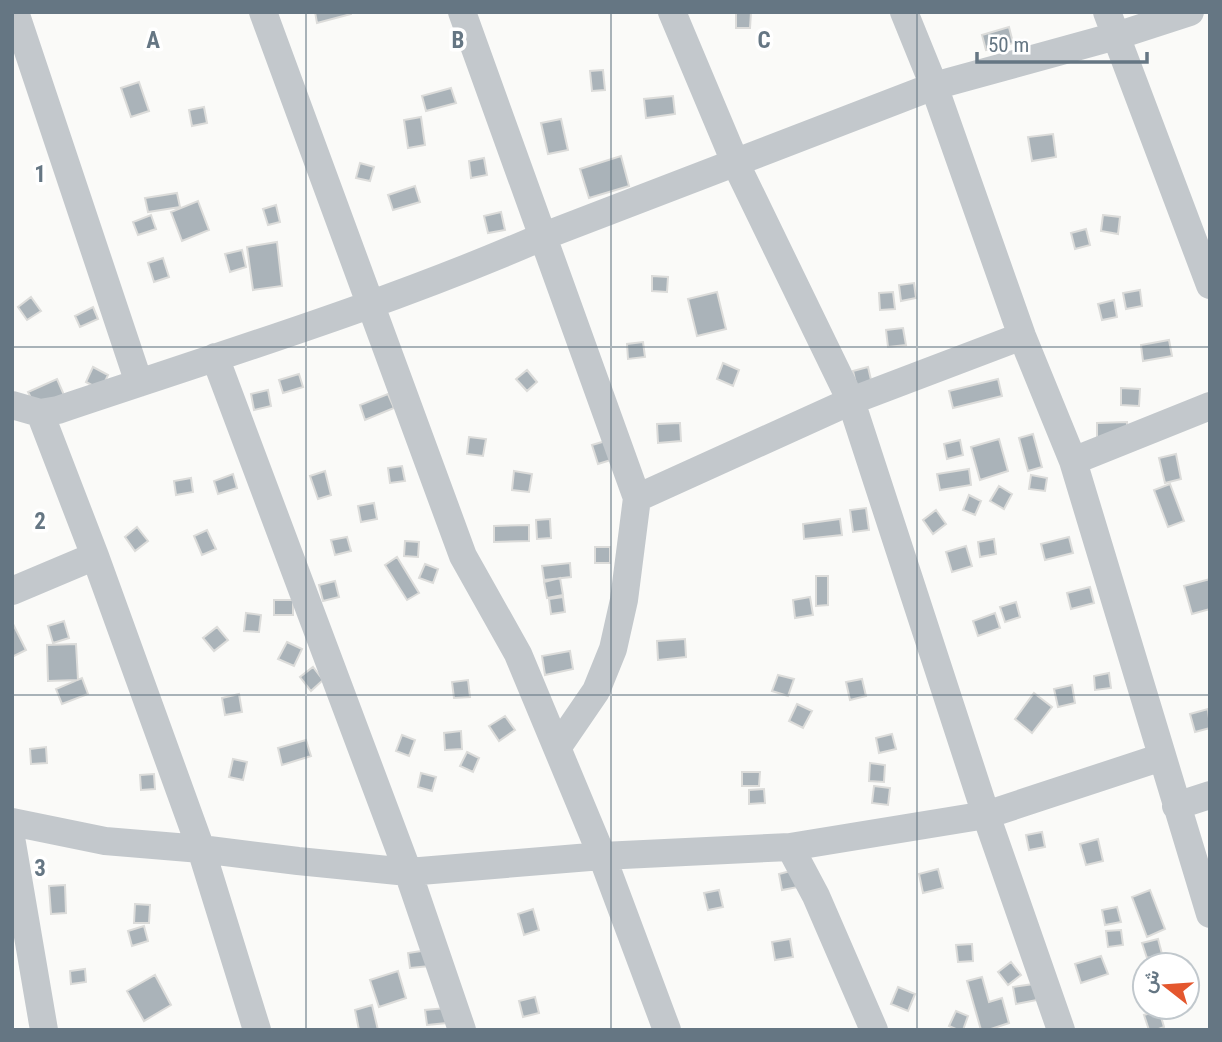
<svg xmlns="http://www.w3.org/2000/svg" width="1222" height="1042" viewBox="0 0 1222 1042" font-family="'Roboto Condensed',Vazirmatn,sans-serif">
  <rect width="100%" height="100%" fill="#fafaf8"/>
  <path fill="#aab3b9" stroke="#dcdcda" stroke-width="2" d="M315,12H351V14L317,23Z
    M736,12H751L750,28H736Z
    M1009,27L1013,43L986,50L982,35Z
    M603,70L605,90L592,91L590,71Z
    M139,82L149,111L131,117L121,88Z
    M451,88L456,103L426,111L422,96Z
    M673,96L675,114L646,118L644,99Z
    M204,107L207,123L192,126L189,110Z
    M421,117L425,145L408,148L404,120Z
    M561,119L568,150L548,154L541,123Z
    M1053,134L1056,157L1032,161L1028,137Z
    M621,156L629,186L589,198L580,169Z
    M484,158L487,175L471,178L469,161Z
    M360,163L374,167L370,181L356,178Z
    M415,186L420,202L393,210L388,195Z
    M177,193L180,207L148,212L145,198Z
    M198,201L209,230L182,241L171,212Z
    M276,205L280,222L268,225L263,209Z
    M501,212L505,230L488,233L484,216Z
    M151,215L156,229L138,235L133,222Z
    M1103,215L1120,217L1118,234L1101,231Z
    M1086,229L1090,245L1075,249L1071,233Z
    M277,242L282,286L253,290L247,247Z
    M242,250L246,267L230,272L225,254Z
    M163,258L169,277L154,282L148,263Z
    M652,276L668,277L667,292L652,291Z
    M914,283L916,298L901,301L899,285Z
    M1140,290L1142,306L1126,309L1123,293Z
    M717,292L726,329L697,336L688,299Z
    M893,292L895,309L880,310L879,293Z
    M31,297L41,311L27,320L18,307Z
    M1114,300L1117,317L1102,320L1098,304Z
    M93,307L98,319L80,327L75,316Z
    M903,328L906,345L888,347L886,330Z
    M1169,340L1172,356L1143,361L1141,345Z
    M643,342L645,357L628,359L627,344Z
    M723,363L739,370L733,386L717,379Z
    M93,367L108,375L101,390L86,382Z
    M868,367L872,384L857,388L853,371Z
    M527,370L537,382L527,391L516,379Z
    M299,374L303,387L283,393L279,380Z
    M57,379L64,395L36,408L28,392Z
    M998,379L1002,396L953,408L949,391Z
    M1121,388L1140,389L1139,406L1121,405Z
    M268,390L271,406L254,410L251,394Z
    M388,394L394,408L365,420L360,405Z
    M1127,422V439L1097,440V423Z
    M680,423L681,441L658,443L657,424Z
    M1033,434L1042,467L1028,471L1019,438Z
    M469,437L486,439L483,456L467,454Z
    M999,439L1008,471L980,480L971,447Z
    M609,440L614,459L598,464L592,445Z
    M960,440L963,455L947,459L944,444Z
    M1176,454L1181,479L1165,483L1159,458Z
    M402,466L405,481L390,483L388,468Z
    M969,469L971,485L940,490L937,474Z
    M325,471L331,495L318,499L310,476Z
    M514,471L532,474L529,492L512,490Z
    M233,474L237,488L218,494L214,481Z
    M1031,475L1047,478L1045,491L1029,489Z
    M191,478L193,492L176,495L174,481Z
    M1170,484L1184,521L1168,527L1154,490Z
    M999,486L1012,494L1004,509L990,501Z
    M969,495L981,501L975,515L963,510Z
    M374,503L377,519L361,522L358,506Z
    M866,508L869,530L853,532L850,510Z
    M936,510L946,524L933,534L923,520Z
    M550,519L551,538L537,539L536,520Z
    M840,519L842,535L804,539L803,524Z
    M529,525V541L494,542V526Z
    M137,527L148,541L135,551L125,537Z
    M207,530L216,549L202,555L194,536Z
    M347,537L351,551L335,555L331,540Z
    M1069,537L1073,553L1045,560L1041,544Z
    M994,539L996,554L980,557L978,542Z
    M405,541L419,542L418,557L404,556Z
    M966,546L972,566L952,572L946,552Z
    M595,547H610V563H595Z
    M397,557L419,593L407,600L385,565Z
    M570,563L571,577L544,580L542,566Z
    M425,564L438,569L433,583L419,578Z
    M816,576H828V605L816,606Z
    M560,578L563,595L547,598L544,582Z
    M1210,579V609L1192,614L1184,586Z
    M335,581L339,597L323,601L319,585Z
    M1090,587L1094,603L1071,609L1067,593Z
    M563,597L565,612L551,614L549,599Z
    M810,597L813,615L795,618L793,600Z
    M274,600H293V615H274Z
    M1016,602L1020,617L1005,622L1000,607Z
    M246,613L261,615L259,632L244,631Z
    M995,613L1000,628L978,636L973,621Z
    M64,621L69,638L53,643L48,626Z
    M12,622L26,650L12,657Z
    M217,627L228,640L214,651L203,638Z
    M685,639L686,657L658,660L657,641Z
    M287,642L302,649L294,666L278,659Z
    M76,644L78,680L48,681L47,645Z
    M570,651L573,669L545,675L542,656Z
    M313,667L323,680L311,691L300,677Z
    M1109,673L1111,688L1095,690L1094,676Z
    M778,675L794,679L788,696L772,691Z
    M82,678L88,694L62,704L56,689Z
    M862,679L866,696L850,700L846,682Z
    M468,680L470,697L454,698L452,682Z
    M1072,685L1075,703L1058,707L1054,689Z
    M1034,693L1052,707L1032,733L1015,719Z
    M239,694L242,712L225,715L222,698Z
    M797,704L812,711L803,728L789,721Z
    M1208,709L1210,728L1195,732L1190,714Z
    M505,716L515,730L499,741L489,726Z
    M461,731L462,749L445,750L444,733Z
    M892,734L896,749L879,753L876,738Z
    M402,735L415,740L409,756L396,751Z
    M306,740L311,756L282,765L278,748Z
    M46,747L47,763L31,764L30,749Z
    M467,752L479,758L473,772L460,766Z
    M233,759L247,762L243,780L229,777Z
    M870,763L885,765L884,782L869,781Z
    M742,772H760L759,786H742Z
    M421,773L436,777L432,791L418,787Z
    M154,774L155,789L141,790L140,775Z
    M874,786L890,788L888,805L872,803Z
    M764,789L765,803L749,804V790Z
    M1042,832L1045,847L1029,850L1026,835Z
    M1098,839L1103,861L1086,865L1080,844Z
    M938,869L943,888L923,893L919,874Z
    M794,870L798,887L782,890L779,874Z
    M65,885L66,913L51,914L49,886Z
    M719,890L723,907L708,910L704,893Z
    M1150,890L1165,929L1147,937L1132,897Z
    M135,904L150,905L149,923H134Z
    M1117,907L1121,922L1105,925L1102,910Z
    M533,909L539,930L524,935L518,914Z
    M144,926L148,941L132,946L128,931Z
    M1121,930L1123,945L1108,947L1106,931Z
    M790,939L793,957L775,960L772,942Z
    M1158,939L1162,954L1147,958L1142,943Z
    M972,944L973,961L958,962L956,945Z
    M428,950L430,966L410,968L408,953Z
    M1101,956L1108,974L1081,983L1075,964Z
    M1011,962L1021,975L1008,985L998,972Z
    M85,969L86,982L71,984L70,971Z
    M398,971L406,998L379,1007L370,980Z
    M155,975L171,1005L144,1021L127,991Z
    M982,977L989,1002L1002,998L1009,1023L988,1030H981L967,981Z
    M1034,984L1037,1000L1016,1004L1013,987Z
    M898,987L915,994L908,1011L891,1004Z
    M535,997L539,1013L523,1017L519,1001Z
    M372,1005L378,1030H359L355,1010Z
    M446,1008L447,1023L427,1025L425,1010Z
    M1159,1010L1164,1027L1156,1030H1149L1144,1015Z
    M956,1011L968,1016L963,1030H958L949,1026Z"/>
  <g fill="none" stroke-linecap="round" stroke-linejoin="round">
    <path stroke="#c3c8cc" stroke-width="28" d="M15,12L139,383
      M263,12L463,556L518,654L602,856L667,1030
      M462,12L637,498L624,600L613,649L596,691L557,748
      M672,12L735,162L851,401L986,815L1061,1030
      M904,12L934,86L1022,336L1073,461L1210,914
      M1107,12L1210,285
      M215,357L408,872L462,1030
      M12,405L40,413L58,410C221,355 386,305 544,236L934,86L1116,36L1190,12
      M40,413L95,556L201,849L257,1030
      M1073,461L1210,406
      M637,498L851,401L1022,336
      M12,591L95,556
      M1176,806L1210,795
      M12,822L105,841L201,849L298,861L408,872L602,856L790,847L986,815L1162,757
      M12,843L44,1030
      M790,847L816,896L874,1030"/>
  </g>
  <path fill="none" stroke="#657683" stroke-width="2" stroke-opacity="0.55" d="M306,12V1030M611,12V1030M917,12V1030M12,347H1210M12,695H1210"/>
  <g font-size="23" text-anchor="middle" font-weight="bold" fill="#657683" stroke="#fff" stroke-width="7" stroke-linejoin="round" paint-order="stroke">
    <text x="153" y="48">A</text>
    <text x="458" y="48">B</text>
    <text x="764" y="48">C</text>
    <text x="40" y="182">1</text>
    <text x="40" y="529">2</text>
    <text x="40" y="876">3</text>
  </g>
  <rect width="1222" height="1042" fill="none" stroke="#657683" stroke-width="28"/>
  <g transform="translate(1166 986) rotate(287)"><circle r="33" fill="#ffffff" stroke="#c1c8cd" stroke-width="2"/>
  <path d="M0-5L12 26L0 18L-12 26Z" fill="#e4572e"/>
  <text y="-10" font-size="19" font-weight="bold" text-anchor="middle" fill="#657683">ش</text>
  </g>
  <path d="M977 52v10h170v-10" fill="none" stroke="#657683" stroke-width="3.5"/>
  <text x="988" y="52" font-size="21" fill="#657683" stroke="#ffffff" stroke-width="5" paint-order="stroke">50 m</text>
</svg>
